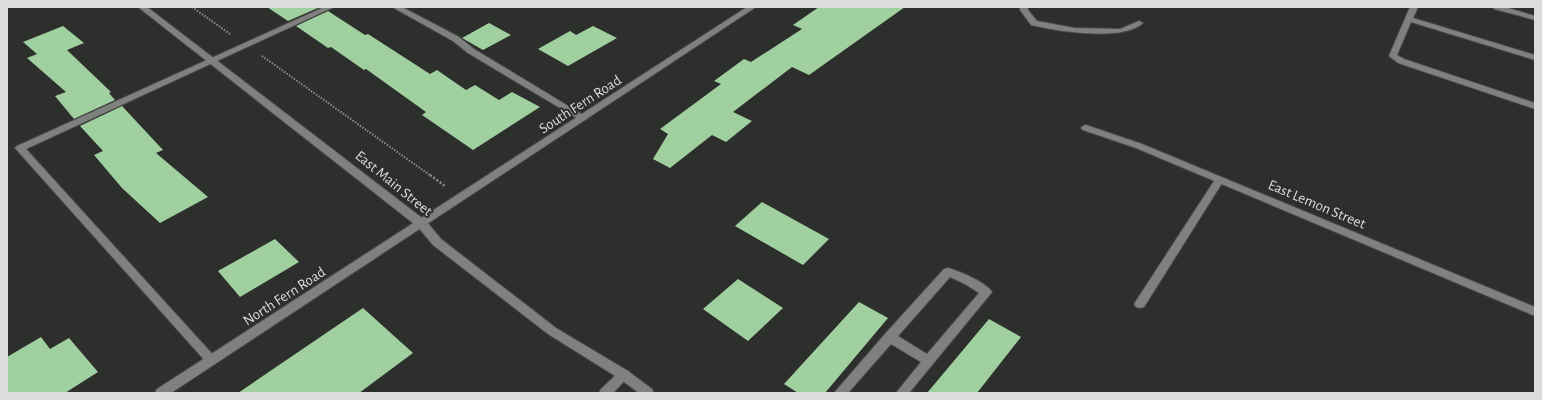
<svg xmlns="http://www.w3.org/2000/svg" width="1542" height="400" viewBox="0 0 1542 400" font-family="'Alegreya Sans',sans-serif">
  <rect width="100%" height="100%" fill="#2d2f2c"/>
  <path fill="#a0d09f" d="M267,7H320L288,21Z
    M819,7H905L809,75L792,67L733,112L752,121L726,142L712,135L670,168L653,159L668,134L660,129L721,84L714,81L744,59L751,62L802,29L793,25Z
    M328,11L365,35L368,34L430,74L437,70L466,90L475,85L499,100L512,92L540,107L473,150L422,115L426,112L366,69L364,70L331,47L328,48L296,26Z
    M489,23L511,35L483,50L462,38Z
    M63,26L84,43L67,50L111,92L109,93L115,100L74,119L55,96L66,92L27,58L37,54L23,42Z
    M593,26L617,38L568,66L538,49L570,31L576,35Z
    M122,106L163,150L156,153L208,197L160,223L122,188L94,155L103,151L80,126Z
    M762,202L829,239L803,265L735,226Z
    M275,239L299,262L240,297L218,271Z
    M738,279L783,308L748,341L703,309Z
    M859,302L888,318L825,393H798L784,384Z
    M363,308L413,353L359,393H238Z
    M989,319L1021,337L977,393H927Z
    M41,337L50,349L69,338L98,372L65,393H7V357Z"/>
  <g fill="none" stroke-linecap="round" stroke-linejoin="round">
    <defs>
      <path id="service" d="M324,7H334L26,149L215,357L217,360L215,363L211,365L207,363L15,148L17,146Z
        M392,7H402L459,37L474,49L588,118L583,121L580,120L468,53L453,41Z
        M1020,7H1028V10L1037,21L1075,28L1120,29L1139,21L1143,23C1123,42 1056,31 1031,25L1020,10Z
        M1219,177L1224,180L1144,307L1140,308L1136,307L1134,304L1136,301L1216,178Z
        M948,268C959,271 986,282 992,292L909,393H896L921,362L891,344L848,393H834L885,334L944,269ZM950,277L965,284L979,293L927,354L898,336Z"/>
      <path id="minor" d="M747,7H756L171,393H155L157,389Z
        M1410,7H1418L1413,18L1535,55V60L1411,22L1397,55L1404,59L1535,103V109L1398,63L1389,56Z
        M1493,7H1505L1535,16V20L1494,9Z
        M1086,125L1142,144L1535,307V316L1136,148L1083,130L1081,128L1083,126Z
        M624,370L628,371L630,375L613,393H599L601,389L620,371Z"/>
      <path id="secondary" d="M138,7H147L426,221L441,239L556,328L628,371L652,389L654,393H639L620,379L548,334L433,245L418,227Z"/>
    </defs>
    <use href="#service" stroke="#484a48" stroke-width="2"/>
    <use href="#minor" stroke="#484a48" stroke-width="2"/>
    <use href="#secondary" stroke="#484a48" stroke-width="2"/>
    <path stroke="#8c8e8c" stroke-width="2" stroke-dasharray="1.5 1.5" stroke-linecap="butt" d="M192,7L230,34
      M262,56L431,176"/>
    <path stroke="#8c8e8c" stroke-width="2.5" stroke-dasharray="2 2" stroke-linecap="butt" d="M430,175L445,186"/>
    <use href="#service" fill="#7e817e" fill-rule="evenodd"/>
    <use href="#minor" fill="#7e817e" fill-rule="evenodd"/>
    <use href="#secondary" fill="#7e817e" fill-rule="evenodd"/>
  </g>
  <g text-anchor="middle" stroke-width="4" stroke-linejoin="round" paint-order="stroke">
    <g font-size="15" fill="#dbdcdb" stroke="#2d2f2c">
      <text transform="translate(580 104) rotate(-33)" y="5">South Fern Road</text>
      <text transform="translate(394 183) rotate(39)" y="5">East Main Street</text>
      <text transform="translate(1317 204) rotate(23)" y="5">East Lemon Street</text>
      <text transform="translate(284 296) rotate(-33)" y="5">North Fern Road</text>
    </g>
  </g>
  <rect width="1542" height="400" fill="none" stroke="#dbdcdb" stroke-width="16"/>
</svg>
